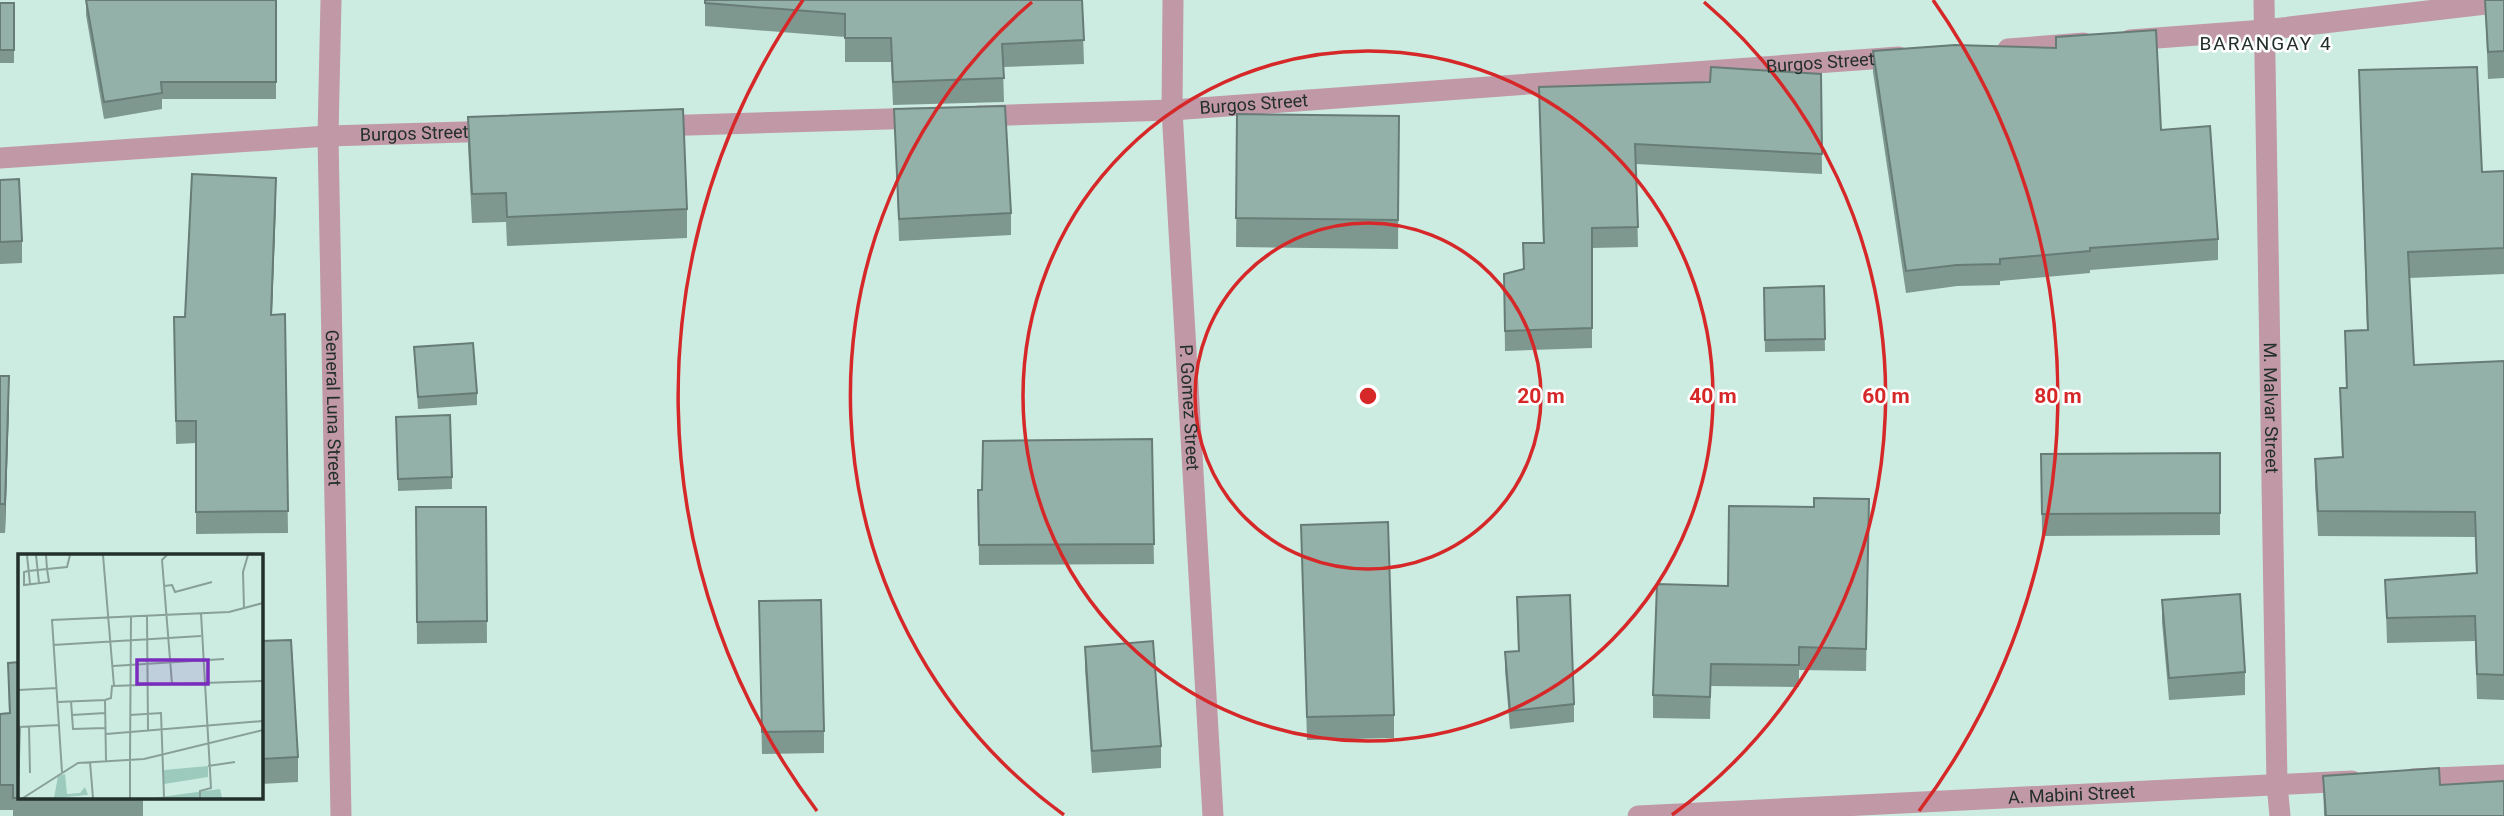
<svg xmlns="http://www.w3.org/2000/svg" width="2504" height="816" viewBox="0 0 2504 816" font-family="Roboto,sans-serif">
  <rect width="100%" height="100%" fill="#ccece2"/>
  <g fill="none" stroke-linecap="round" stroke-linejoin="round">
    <g stroke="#c198a6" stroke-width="21">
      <path id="s1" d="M331,0L328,136L341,816"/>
      <path id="s2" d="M1173,0L1172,110L1213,816"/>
      <path id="s3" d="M2264,0L2277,784L2280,816"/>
      <path d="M2130,40L2264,30L2504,2"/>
      <path d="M2008,49L2084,43"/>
      <path id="s4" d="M978,116L1172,110L1899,57"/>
      <path d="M656,126L921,118"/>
      <path id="s5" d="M0,158L328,136L498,131"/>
      <path d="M2412,779L2504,775"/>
      <path id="s6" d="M1638,816L2352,781"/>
    </g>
  </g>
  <path fill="#7e9890" d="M86,0H276V99H162V109L104,119L86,15Z
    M1082,0L1084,64L1003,67L1004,102L893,105L891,62H845V37L705,26V3Z
    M2485,0H2504V78L2488,79Z
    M0,3H14V63H0Z
    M2056,37L2161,130L2218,239V260L2090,270V273L2000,281V285L1957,286L1906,293L1873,72V51L2056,48Z
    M2359,70L2482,172L2504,171V274L2409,278L2414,365L2504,361V700L2477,699L2475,641L2387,643L2385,580L2476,573L2475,537L2318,536L2315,485V459L2342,457L2340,388H2346L2345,331L2367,330Z
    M1821,74L1822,174L1636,164L1638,247L1592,248V348L1505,351L1504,274L1523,269L1543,243L1539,87L1710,82Z
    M894,109L1011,213V235L899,241Z
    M1237,114L1399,116L1398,249L1236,247Z
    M468,117L687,209V238L507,246L506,222L472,223L468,146Z
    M0,180L22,241V263L0,264Z
    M276,200L272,315L285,314L288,533L196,534V443L176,444L174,317H185Z
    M1824,286L1825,351L1765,352L1764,288Z
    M414,347L477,393V405L418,409Z
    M0,376L9,405L5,533H0Z
    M396,417L452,477V489L398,491Z
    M1152,439L1154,564L979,565L978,490H982Z
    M2220,453V535L2042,536L2041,454Z
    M416,507H486L487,643L417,644Z
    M1869,521L1866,671L1799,670V687L1711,686L1710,719L1653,718V695L1728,586Z
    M1301,525L1394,715V738L1307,740Z
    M1517,597L1574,704V722L1510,729L1505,671V652L1518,651Z
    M2162,600L2245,672V695L2169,700L2162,622Z
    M759,623L824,731V753L762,754Z
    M261,641L298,757V782L261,784Z
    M1085,647L1161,746V768L1092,773L1085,669Z
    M8,663L19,797H143V816H13V810H0V713H9Z
    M2323,776L2440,785L2504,816H2324Z"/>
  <path fill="#677c76" d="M276,178V200L271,337V315Z
    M9,376V405L5,533V504Z"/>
  <path fill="#93b1a8" stroke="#677c76" stroke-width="2" d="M86,0H276V82H161L162,93L104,102Z
    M705,0H1082L1084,40L1002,44L1004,78L893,82L891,38H845V14L705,3Z
    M2485,0H2504V51L2488,52Z
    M0,3H14V50H0Z
    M2156,30L2161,130L2210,126L2218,239L2090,248V251L2000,259V264L1957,265L1906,271L1873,51L1955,45L2056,48V37Z
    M1711,67L1821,74L1822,154L1635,144L1638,227L1592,228V328L1505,331L1504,274L1524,269L1523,243H1544L1539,87L1710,82Z
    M2477,67L2482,172L2504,171V248L2408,252L2414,365L2504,361V675L2477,674L2475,616L2387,618L2385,580L2477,573L2475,512L2318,511L2315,459L2343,457L2340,388H2347L2345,331L2368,330L2359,70Z
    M1005,106L1011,213L899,219L894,109Z
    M683,109L687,209L507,217L506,193L472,194L468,117Z
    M1237,114L1399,116L1398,220L1236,218Z
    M192,174L276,178L271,315L285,314L288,511L196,512V421H176L174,317H185Z
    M19,179L22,241L0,242V180Z
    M1824,286L1825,339L1765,340L1764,288Z
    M473,343L477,393L418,397L414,347Z
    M0,376H9L5,504H0Z
    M450,415L452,477L398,479L396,417Z
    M1152,439L1154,544L979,545L978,490H982L983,441Z
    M2220,453V513L2042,514L2041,454Z
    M1814,498L1869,499L1866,649L1799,647V665L1711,664L1710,697L1653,695L1657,584L1728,586L1729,506L1814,507Z
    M416,507H486L487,621L417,622Z
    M1388,522L1394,715L1307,717L1301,525Z
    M2240,594L2245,672L2169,678L2162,600Z
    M1570,595L1574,704L1510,711L1505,652L1519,651L1517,597Z
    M821,600L824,731L762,732L759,601Z
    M291,640L298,757L261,759V641Z
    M1153,641L1161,746L1092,751L1085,647Z
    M19,662V797H32L13,798V785H0V714L10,713L8,663Z
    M2439,768L2440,785L2504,781V816H2326L2323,776Z"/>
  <g fill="none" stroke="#d62828" stroke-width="3.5">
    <circle cx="1368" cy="396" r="173"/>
    <circle cx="1368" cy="396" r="345"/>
    <path d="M1064 815A518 518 0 0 1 1032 2M1704 2A518 518 0 0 1 1672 815"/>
    <path d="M817 811A690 690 0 0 1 803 0M1933 0A690 690 0 0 1 1919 811"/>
  </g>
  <g text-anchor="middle" stroke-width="5" stroke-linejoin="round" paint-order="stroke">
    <g font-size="18" fill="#222f2b" stroke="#fff">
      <text dy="6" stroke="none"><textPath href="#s4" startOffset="844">Burgos Street</textPath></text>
      <text dy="6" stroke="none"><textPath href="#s4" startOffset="276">Burgos Street</textPath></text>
      <text dy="6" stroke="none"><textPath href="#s5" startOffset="415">Burgos Street</textPath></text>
      <text dy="6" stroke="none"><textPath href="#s1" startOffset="408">General Luna Street</textPath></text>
      <text dy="6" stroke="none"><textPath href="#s2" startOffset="408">P. Gomez Street</textPath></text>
      <text dy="6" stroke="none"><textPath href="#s3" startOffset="408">M. Malvar Street</textPath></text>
      <text dy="6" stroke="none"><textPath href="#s6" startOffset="434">A. Mabini Street</textPath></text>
    </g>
    <g font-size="19" letter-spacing="2" fill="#222f2b" stroke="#fff">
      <text x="2266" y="50">BARANGAY 4</text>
    </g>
  </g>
  <g transform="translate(18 554)">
    <rect width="245" height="245" fill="#ccece2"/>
    <path d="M47,220L49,240L62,239L67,233L70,241L36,244L40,222Z" fill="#9ccabd"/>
    <path d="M190,212V223L146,230V216ZM202,235L204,244H135Z" fill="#9ccabd"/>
    <path fill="none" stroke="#88a099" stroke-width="2" d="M9,1L12,30M18,1L21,29M28,1L29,15L31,28L6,31V18L10,17L20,16L29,15L49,13L52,1M85,1L96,132M149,1L144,6L154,130M146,32L154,31L157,38L194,28M226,54L225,18L230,1M129,61L130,177M35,91L183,82M95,112L206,105M0,136L39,134M87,146L93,144L94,132L245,127M87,146L88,207M53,147L55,175L87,174M40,148L87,146M54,161L87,159M112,161L143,159L146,243M11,172L12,219M1,173L41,171M88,180L245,167M112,206L113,62M72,208L75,244M190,212L217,208M44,218L34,66L211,58L245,49M0,237L2,173M5,244L60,209L126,205L245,176M112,244V207M182,244V237L193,234L183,59"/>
    <path fill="#7b2cbf" fill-opacity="0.15" stroke="#7b2cbf" stroke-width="3.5" d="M119,106H190V130H119Z"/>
    <rect width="245" height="245" fill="none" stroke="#222f2b" stroke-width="3.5"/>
  </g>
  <circle cx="1368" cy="396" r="10" fill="#d62828" stroke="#fff" stroke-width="3.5"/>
  <g font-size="21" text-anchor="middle" font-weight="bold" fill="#d62828" stroke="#fff" stroke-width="5" stroke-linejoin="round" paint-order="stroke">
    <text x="1541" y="403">20 m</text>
    <text x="1713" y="403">40 m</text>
    <text x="1886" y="403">60 m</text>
    <text x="2058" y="403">80 m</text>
  </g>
</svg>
